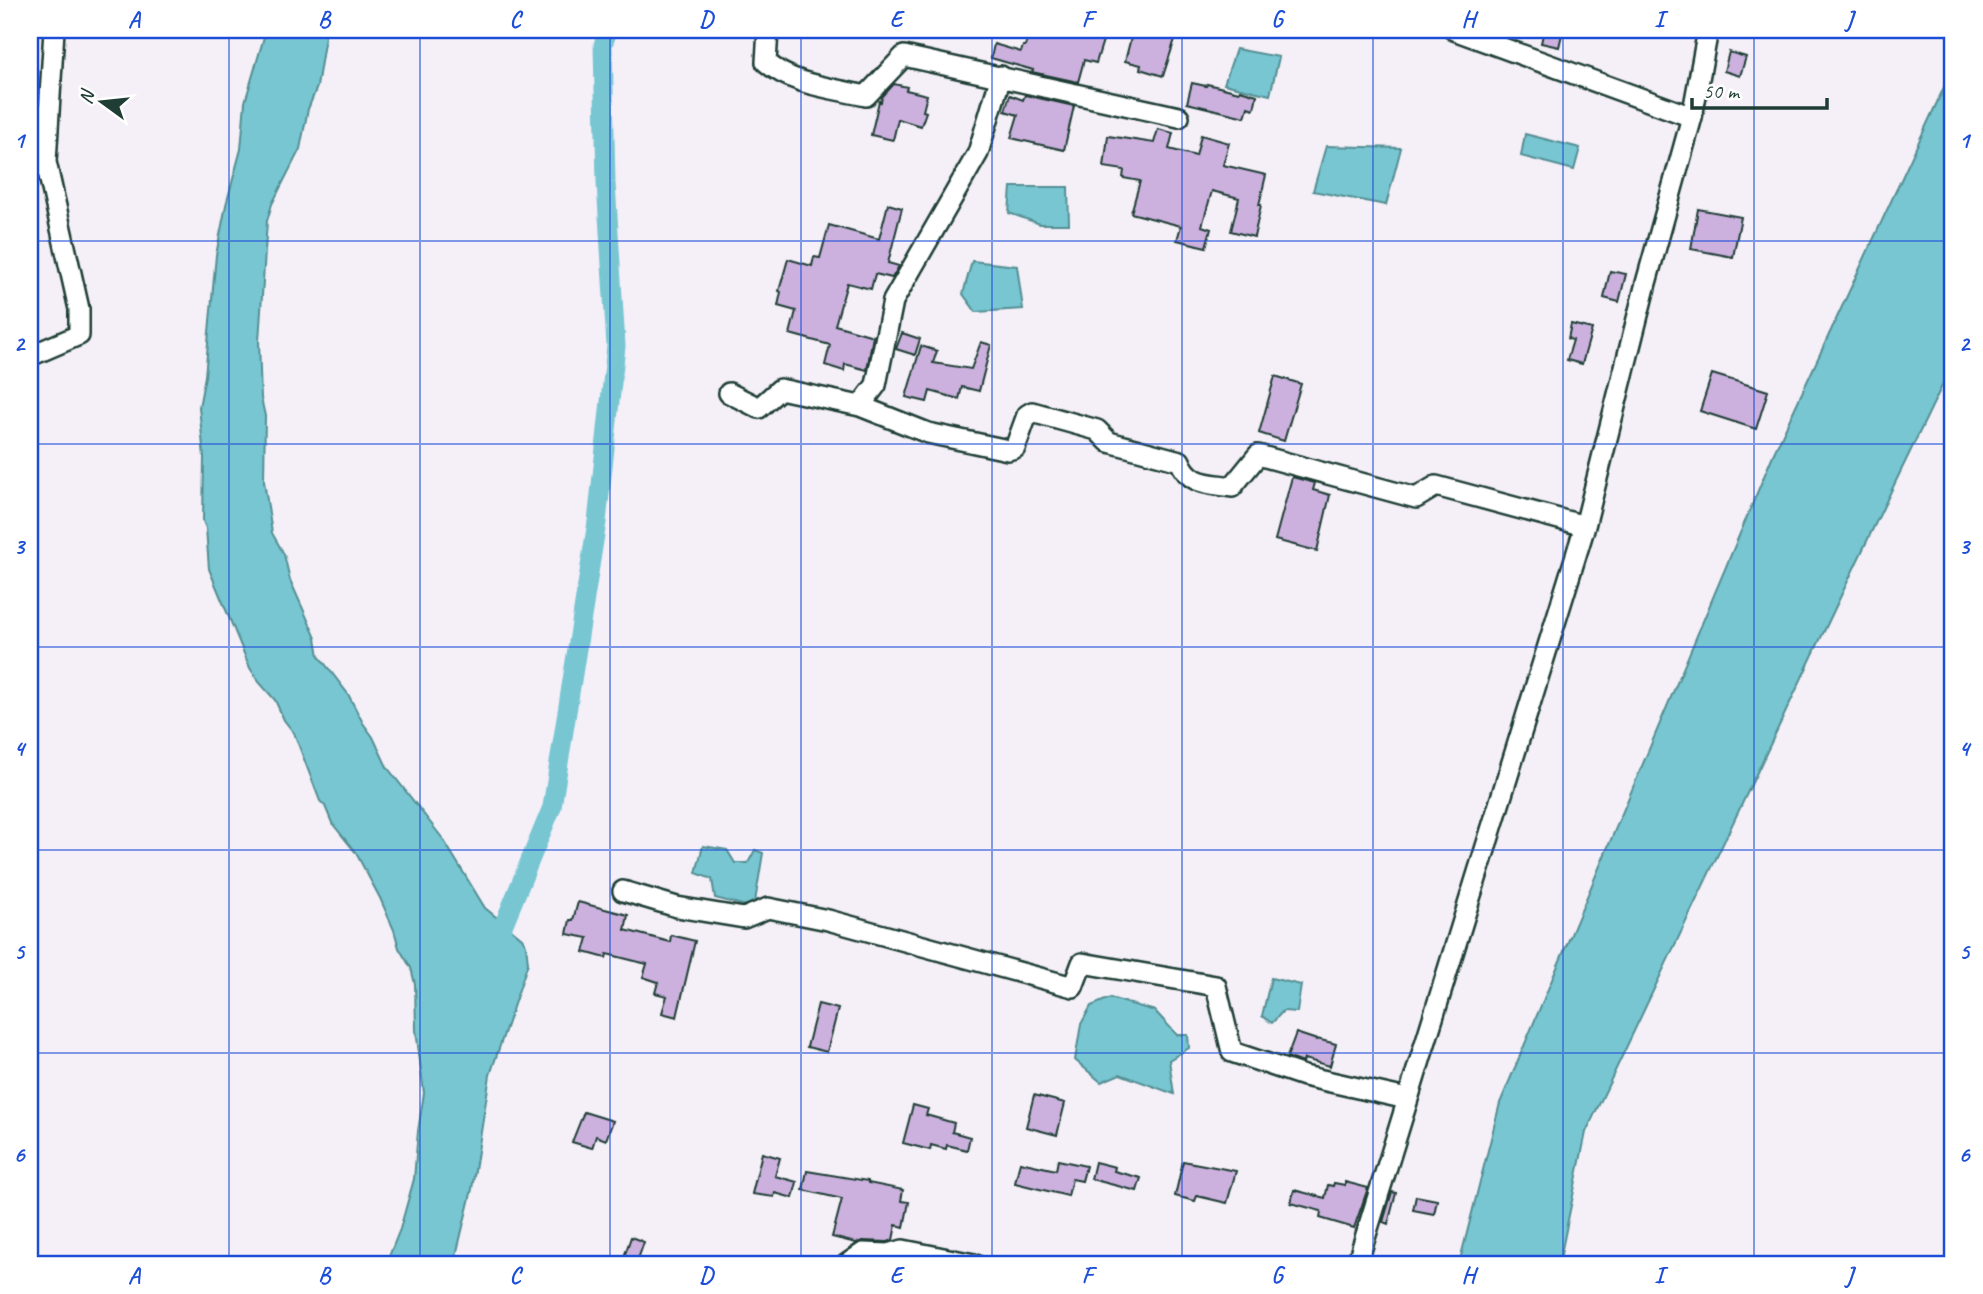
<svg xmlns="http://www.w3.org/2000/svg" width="1983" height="1294" viewBox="0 0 1983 1294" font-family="Caveat,sans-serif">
  <rect width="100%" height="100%" fill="#f5eff8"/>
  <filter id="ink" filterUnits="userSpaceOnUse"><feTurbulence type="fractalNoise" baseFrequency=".0143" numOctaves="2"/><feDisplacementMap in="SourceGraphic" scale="14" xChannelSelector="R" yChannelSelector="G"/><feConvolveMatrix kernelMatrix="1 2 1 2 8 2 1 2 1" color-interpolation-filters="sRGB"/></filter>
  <g filter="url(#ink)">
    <path fill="#77c6d2" stroke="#548f93" stroke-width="2" d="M266,30H326L317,87L308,109L300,149L272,204L267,221L259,341L261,398L265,416L264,481L272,533L284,554L290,580L316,638L319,656L348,694L363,723L373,737L387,767L443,839L485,908L522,938L526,945L528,963L490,1075L472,1189L454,1264H386L400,1229L414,1179L418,1131L424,1093L416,1030L415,984L411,968L399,948L394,930L380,898L356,853L332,823L325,806L320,801L294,733L284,720L275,700L259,682L250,668L209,569L206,528L203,521L204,457L199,407L205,376L216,255L226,205L241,149L245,102Z
      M1236,49L1279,57L1270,95L1224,84Z
      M1953,68V363L1866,543L1586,1132L1559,1264H1459L1500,1103L1773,455Z
      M1525,134L1580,148L1574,170L1521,156Z
      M1326,146L1401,148L1386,205L1313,191Z
      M1011,187H1068L1069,224H1040L1009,213Z
      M972,261L1017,266L1023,309L976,312L963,294Z
      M703,846L727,850L735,863H748L755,850L763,853L754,908L715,898L712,879L696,873Z
      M1271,978L1301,985L1297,1012L1283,1011L1272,1023L1262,1016Z
      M1110,998L1155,1011L1177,1035H1188L1189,1048L1169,1060L1174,1094L1120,1074L1101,1082L1075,1060L1081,1024L1091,1006Z"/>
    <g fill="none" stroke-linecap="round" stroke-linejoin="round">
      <path stroke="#77c6d2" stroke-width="19" d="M494,948L552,807L597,522L616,346L606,183L603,45L608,30"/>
    </g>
    <path fill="#ccb1de" stroke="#1f3d34" stroke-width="2" d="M1030,30H1036L1065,38L1067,30H1080L1104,37L1096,63L1084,60L1078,82L1032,72L1033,70L991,58L994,44L1021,52L1023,46H1025Z
      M1133,30H1178L1163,76L1140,69L1141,65L1125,61Z
      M1544,30H1563L1559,47L1541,43Z
      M1729,52L1746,57L1740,76L1724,71Z
      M1192,83L1206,86L1207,84L1239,92L1240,90L1257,95L1254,109L1248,107L1245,117L1187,103Z
      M894,84L907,87L906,90L927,95L923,111L926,112L921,126L898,119L893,140L871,135L879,101L881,102L882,97Z
      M1010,95L1023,100L1025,95L1074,106L1064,150L1011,138L1018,115L1005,111Z
      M1158,129L1173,133L1169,149L1196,156L1201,135L1229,143L1223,165L1266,175L1259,205H1261L1254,237L1231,231L1239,198L1212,191L1202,226L1211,229L1206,247L1177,240L1181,226L1131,213L1140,181L1123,178L1124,170L1104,167L1108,136L1154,143Z
      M888,204L902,208L888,263L899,266L892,278L875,274L871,289L847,283L835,325L873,336L867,370L845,364L844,371L825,365L830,345L790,334L796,311L778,306L781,292L779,291L788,259L812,266L814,257L820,258L829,225L879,239Z
      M1698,209L1741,217L1733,257L1691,249Z
      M1610,271L1626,274L1619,302L1604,298Z
      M1571,324L1592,329L1582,364L1567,360L1573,340L1568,339Z
      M902,333L920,339L915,355L896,349Z
      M981,342L991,345L979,391L962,387L959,399L930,391L927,402L906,397L921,346L937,351L933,363L971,369Z
      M1712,374L1768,391L1756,429L1700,411Z
      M1275,376L1301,384L1284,441L1259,433Z
      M1292,477L1315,483L1313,490L1330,495L1317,551L1275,540Z
      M578,902L628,915L625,930L670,942L671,935L695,941L677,1017L662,1013L667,996L655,993L658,982L643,977L647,964L607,954L606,958L584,952L588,938L567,934L570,920H573Z
      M818,1004L838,1009L827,1052L807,1047Z
      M1296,1033L1317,1040V1039L1336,1044L1330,1066L1304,1059L1303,1063L1287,1057Z
      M1034,1095L1065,1103L1057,1135L1026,1127Z
      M913,1105L928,1109L926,1115L954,1123L952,1132L970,1137L967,1150L947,1145L946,1149L931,1145L930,1150L903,1143Z
      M584,1112L613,1121L606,1140L596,1136L592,1148L572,1142Z
      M762,1153L780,1158L775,1176L797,1182L793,1198L775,1193L774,1197L752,1194Z
      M1058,1160L1086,1166L1082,1181L1072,1179L1068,1196L1015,1183L1020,1162L1056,1170Z
      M1183,1161L1236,1171L1227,1203L1197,1196L1195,1201L1175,1196Z
      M1095,1162L1115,1167L1114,1171L1141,1178L1137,1191L1091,1179Z
      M807,1171L868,1181V1183L903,1190L901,1201L909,1202L904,1227L896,1225L893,1240L888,1242L863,1241L856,1243L832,1237L842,1199L803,1190Z
      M1345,1182L1368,1188L1354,1228L1320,1218L1321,1211L1291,1203L1294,1190L1325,1198L1328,1185L1333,1186L1334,1183L1345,1185Z
      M1392,1192L1396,1193L1388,1224L1383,1222Z
      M1416,1196L1437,1200L1434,1214L1413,1210Z
      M631,1237L644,1242L637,1262L624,1257Z"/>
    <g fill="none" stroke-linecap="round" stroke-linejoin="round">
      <defs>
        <path id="minor" d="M768,30L766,62C792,85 832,88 866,96L904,56L1179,117
          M1454,30L1692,117
          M30,356L79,335V309L46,162L54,30
          M729,393L759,408L780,389L860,406L928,433L1008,450L1015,448L1027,415L1032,412L1097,430L1109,442L1180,461C1190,486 1209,483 1232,487L1258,455L1416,498L1436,486L1585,526
          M860,406L876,385L893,301L978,153L1001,76
          M623,891L677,907L744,918L768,908L828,920L1073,987L1082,963L1216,986L1232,1052L1304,1076L1407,1099
          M847,1264L863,1253L889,1254L903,1250L974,1264
          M1357,1264L1585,526L1646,283L1692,117L1708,30"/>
      </defs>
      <use href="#minor" stroke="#1f3d34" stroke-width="24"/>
      <use href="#minor" stroke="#fff" stroke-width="19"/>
    </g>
  </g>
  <path fill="none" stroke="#1d4ed8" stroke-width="2" stroke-opacity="0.55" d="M229,30V1264M420,30V1264M610,30V1264M801,30V1264M992,30V1264M1182,30V1264M1373,30V1264M1563,30V1264M1754,30V1264M30,241H1953M30,444H1953M30,647H1953M30,850H1953M30,1053H1953"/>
  <rect width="1983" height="1294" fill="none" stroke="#fff" stroke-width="77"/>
  <g transform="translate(102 102) rotate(285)" stroke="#ffffff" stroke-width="5" paint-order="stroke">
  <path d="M0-5L12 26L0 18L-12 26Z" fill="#1f3d34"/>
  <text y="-10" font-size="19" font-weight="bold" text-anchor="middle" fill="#1f3d34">N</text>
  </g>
  <path d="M1692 98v10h135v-10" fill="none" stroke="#1f3d34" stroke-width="3.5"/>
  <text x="1703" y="98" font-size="21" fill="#1f3d34" stroke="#ffffff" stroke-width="5" paint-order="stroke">50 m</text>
  <rect x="38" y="38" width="1906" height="1218" fill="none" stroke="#1d4ed8" stroke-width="2.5"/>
  <g font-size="23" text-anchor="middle" font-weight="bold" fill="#1d4ed8">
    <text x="134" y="27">A</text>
    <text x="324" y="27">B</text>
    <text x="515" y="27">C</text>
    <text x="706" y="27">D</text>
    <text x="896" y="27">E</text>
    <text x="1087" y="27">F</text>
    <text x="1277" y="27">G</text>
    <text x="1468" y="27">H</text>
    <text x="1659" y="27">I</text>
    <text x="1849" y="27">J</text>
    <text x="19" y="148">1</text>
    <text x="1964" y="148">1</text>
    <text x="19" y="351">2</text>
    <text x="1964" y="351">2</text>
    <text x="19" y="554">3</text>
    <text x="1964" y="554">3</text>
    <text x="19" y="756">4</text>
    <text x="1964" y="756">4</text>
    <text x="19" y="959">5</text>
    <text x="1964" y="959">5</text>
    <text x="19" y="1162">6</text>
    <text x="1964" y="1162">6</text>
    <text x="134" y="1283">A</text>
    <text x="324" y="1283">B</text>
    <text x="515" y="1283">C</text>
    <text x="706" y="1283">D</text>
    <text x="896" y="1283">E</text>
    <text x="1087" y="1283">F</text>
    <text x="1277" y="1283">G</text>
    <text x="1468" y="1283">H</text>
    <text x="1659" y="1283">I</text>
    <text x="1849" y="1283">J</text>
  </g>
</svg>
